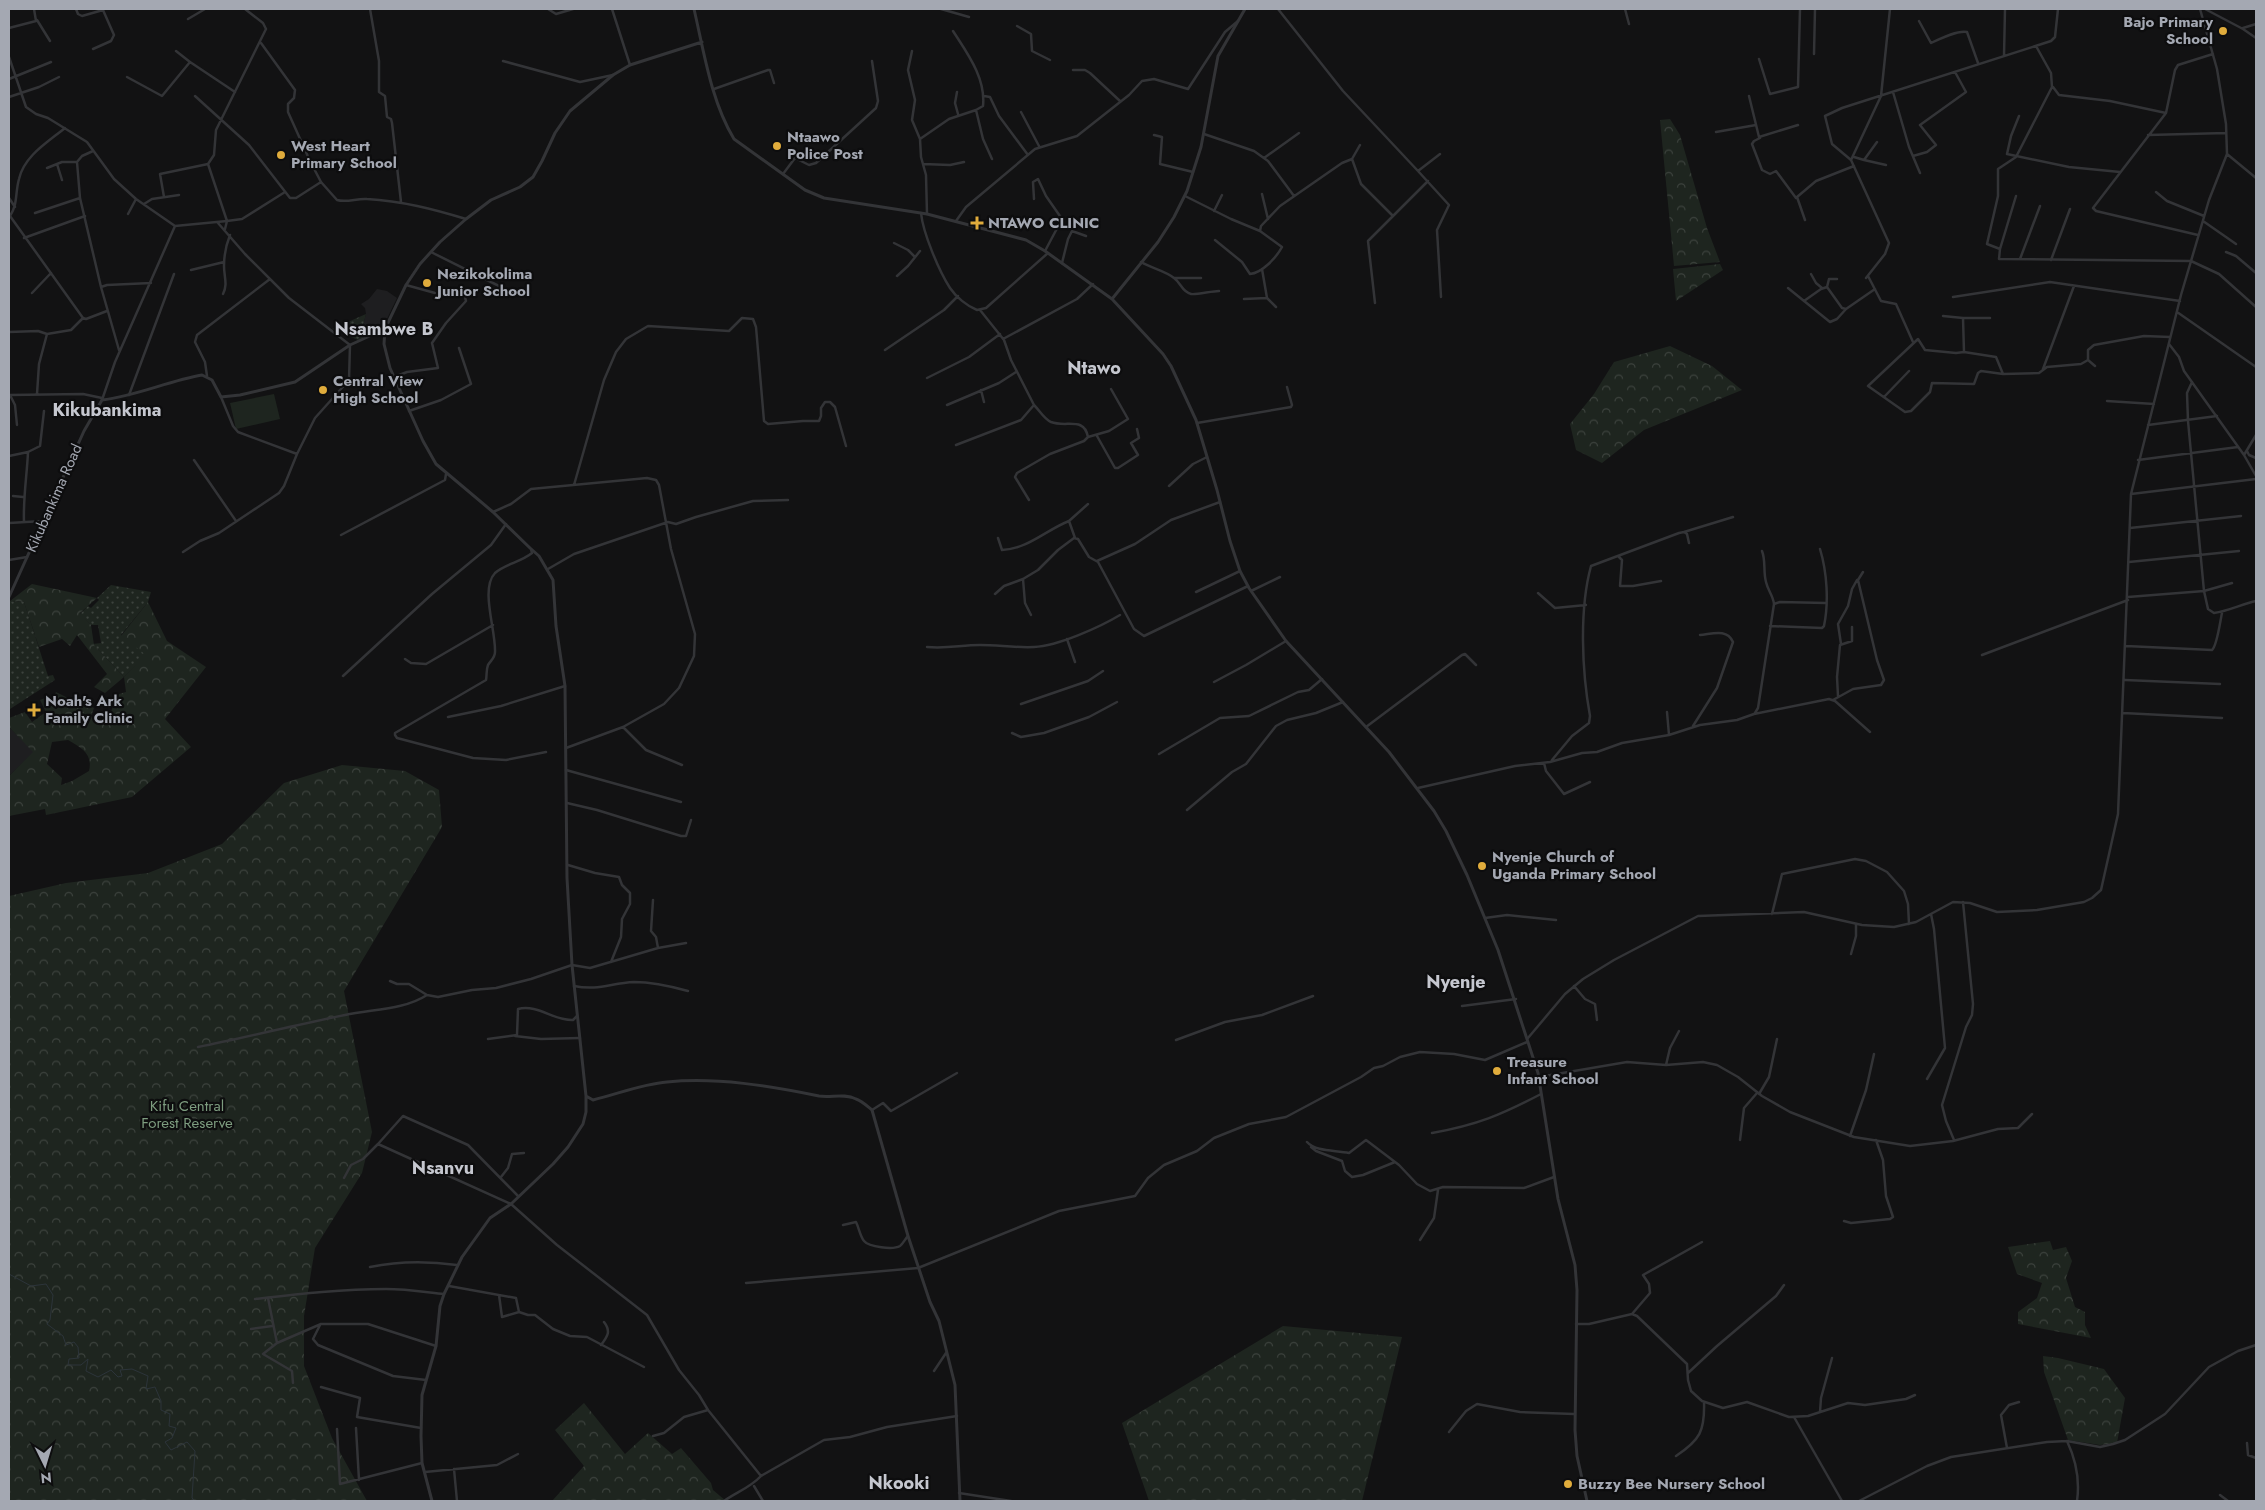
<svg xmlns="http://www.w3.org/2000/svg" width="2265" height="1510" viewBox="0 0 2265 1510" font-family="Jost,sans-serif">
  <defs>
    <pattern id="green-dots" width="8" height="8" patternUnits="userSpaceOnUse" patternTransform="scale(1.25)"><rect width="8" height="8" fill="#1e251f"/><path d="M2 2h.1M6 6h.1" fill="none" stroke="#3c423d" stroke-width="1.8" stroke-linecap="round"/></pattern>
    <pattern id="forest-crowns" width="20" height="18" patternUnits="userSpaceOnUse" patternTransform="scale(1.25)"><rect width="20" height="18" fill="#1e251f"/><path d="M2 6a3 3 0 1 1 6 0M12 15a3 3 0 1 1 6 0" fill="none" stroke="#3c423d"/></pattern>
  </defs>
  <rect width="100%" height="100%" fill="#121213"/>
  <path fill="#1e1e20" d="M377,289L387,291L397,298L384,325L362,329L366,314L365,308L361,304L369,299Z
    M9,727L34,752L9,776Z"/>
  <path fill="url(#green-dots)" d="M366,314L362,329L384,325L382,329L358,340L332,329Z
    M111,585L151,592L148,602L121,635L147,655L124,677L93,644L101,643L98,625H91L80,614L88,606L91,608L99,600L97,598Z
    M10,601L24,602C33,628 40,652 48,676L53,675L55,680L10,709Z
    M56,692L76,702L77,701L94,708L91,716L68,710L60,706L53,699Z"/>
  <path fill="url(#forest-crowns)" fill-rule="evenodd" d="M1670,119L1680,135L1707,228L1720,262L1674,266L1660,120Z
    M1720,264L1723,270L1676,301L1673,269Z
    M1670,346L1712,366L1742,390L1644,430L1602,463L1576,450L1570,424L1594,394L1614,362Z
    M32,584L97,598L80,613L91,625L94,645L124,677L146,655L121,636L148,602L167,641L206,667L165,719L191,747L132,797L46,815L45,809L9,816V776L33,752L9,727V718L25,712L32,722L46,712L40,700L50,696L60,706L91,716L96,720L108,718C114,710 112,701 119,694L126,692L124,677L105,693L94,687L107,674L77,635L70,646L62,639L39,647L24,602L10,601ZM68,740C82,748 93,754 89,771L72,781L61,785L62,778L47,764L52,742Z
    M342,765L405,771L439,790L442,827L344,991L372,1132L362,1173L315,1248L304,1316V1366L332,1438L367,1501H9V896L66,883L148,873L222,844L284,783Z
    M2050,1241L2053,1250L2066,1247L2072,1261L2066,1278L2075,1307L2085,1312V1325L2091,1338L2018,1324V1312L2037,1298L2042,1283L2017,1274L2008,1247Z
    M1283,1326L1402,1337L1362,1501H1149L1122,1423Z
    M2043,1356L2058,1358L2104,1369L2125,1398L2117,1443L2100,1445L2068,1440L2044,1372Z
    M584,1403L625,1454L648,1433L672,1454L681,1448L711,1483L713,1490L726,1501H552L584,1466L555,1430Z"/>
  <path fill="#1e251f" d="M274,394L280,419L236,429L230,403Z"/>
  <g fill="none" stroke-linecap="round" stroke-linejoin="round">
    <path stroke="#2c343a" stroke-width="1" d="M9,1260V1274L31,1286L46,1284L53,1295L50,1320L47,1324L63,1336L66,1345L74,1342L78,1347L79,1358L69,1359L68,1365H81L88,1359L86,1371L98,1377L111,1370L118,1377L122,1376L120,1370L132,1369L148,1376L146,1389L155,1387L161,1401V1410L170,1414L169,1426L176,1428L172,1438L165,1442L171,1450L187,1442L195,1451L192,1498L195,1501"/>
    <path stroke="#333437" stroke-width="2.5" d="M76,9L78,14L82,16L103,10L114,35L111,41L93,49
      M370,9L379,61V92L385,96L387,117L391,119L392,123L401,202
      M548,9L556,14L573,9
      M612,9L630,65
      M941,9L969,17
      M1278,9L1343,91L1418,171L1440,154
      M1625,9L1629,24
      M2205,9L2243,29L2256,38
      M188,19L205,9
      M37,20L50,41
      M1919,21L1931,43C1939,39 1959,30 1967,32L1978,63
      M1017,26L1031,34L1032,51L1050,60
      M9,28L36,21L34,9
      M2243,28L2256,24
      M261,43L295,90L294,98L288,104V112L310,161L321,182L337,200C347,203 357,198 367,199C402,201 433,209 466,219
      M912,51L908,70L915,100L912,120L920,139L921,157L926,175L927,214
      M1814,54L1815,9
      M2004,56L2005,9
      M9,57L26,107L36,114L48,118L87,142L114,179L136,199L175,226L115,362L102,400
      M1759,59L1770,94L1798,87L1800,9
      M503,61L580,82L613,75
      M190,62L235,92
      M1073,70H1085L1090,73L1120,101
      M127,77L162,96L190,62L176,51
      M9,79L51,62
      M2053,87L2059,95L2110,101L2166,113
      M714,89L768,70H770L774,83
      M957,92L955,103L958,114
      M1893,92L1909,147L1920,173
      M195,96L249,145L290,198H296L321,182
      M984,96L990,97L999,116L1028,155
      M1749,96L1759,137L1798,125
      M9,97L39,87L59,77
      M976,110L983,139L992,159
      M1021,112L1039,146
      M2019,116L2011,136L2007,154L2069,167L2120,172
      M1716,132L1756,125
      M1204,134L1254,151L1268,161L1294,196
      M1154,135L1162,137L1160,164L1193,172
      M2148,135L2226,133
      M1760,138L1754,141L1752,144L1762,170L1770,174L1776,171L1796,198
      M920,139L949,119L976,110L983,106C986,78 967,53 953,31
      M1360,145L1352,159L1361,184L1393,216
      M93,151L82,156L77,162L80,198L101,287
      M2227,154L2256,178
      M1913,156L1927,152L1936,145L1920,125L1966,92L1955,72
      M1854,157L1864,160L1877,142
      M1264,158L1299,133
      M1851,160L1881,96L1890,9
      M1864,160L1886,165
      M57,164L62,180
      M923,164L950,165L964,162
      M47,168L62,162H77
      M1418,171L1449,205L1437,230L1441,297
      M783,174L795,158L809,165L816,163L876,108L878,101L872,61
      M2156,192L2167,201L2204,216
      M1262,194L1268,219
      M1185,196L1231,219L1260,231
      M2016,196L2000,249L1999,259L2191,261L2219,274L2256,307
      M164,197L160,174L208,164
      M9,198L15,207
      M1034,199L1033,182L1038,179L1046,196L1062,219L1045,251
      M144,204L152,199L179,195
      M1214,211L1222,195
      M35,213L80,198
      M921,213C923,233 939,271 950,288C956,297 967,306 977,310L986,308L1048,253
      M128,214L136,199
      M10,216L83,318L86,319L107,311
      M10,216C18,204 15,193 19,179C24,156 48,142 65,128
      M1805,220L1797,197L1816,181L1854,166
      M956,221L966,207L1035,149L1077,136L1129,95L1142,81L1154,79L1188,89L1225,32L1238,21
      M2203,221L2236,244
      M218,223L245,254L289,298L350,345L349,380L315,418L297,454L238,432L233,426L221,397
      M175,226L227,221L208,164L214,155L216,130L266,29L263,23L245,9
      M225,229L227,221L242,219L285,192
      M2198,235L2096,211L2093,208L2166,113L2175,70L2178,65L2213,54
      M24,238L85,216
      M1215,240L1242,262L1250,274C1262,273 1276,258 1282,247L1260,231L1261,226L1280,206L1342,163L1352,159
      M894,243L908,250L915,257
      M2000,249L1987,244L1998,196V169L2016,157L2052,87L2051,73L2036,46
      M431,252L521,297
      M2226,252L2236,256L2256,273
      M2020,259L2040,206
      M2051,260L2070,209
      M1141,262C1151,268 1166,271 1174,278C1181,283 1182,292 1191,294C1196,295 1212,291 1219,291
      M1062,263L1068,239L1072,231L1086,236
      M191,270L224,262
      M1811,274L1816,283L1822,288
      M897,276L908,266L920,251
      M1868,276L1881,301L1896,304L1913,342
      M1175,278H1201
      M1866,278L1885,254L1889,243L1851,160L1832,144L1825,116L1842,108L2051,41L2055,37L2058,9
      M1837,279H1829L1827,287L1842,308L1846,309L1875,289
      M1788,288L1830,322L1837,319L1846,309
      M32,293L51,273
      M223,294C228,284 224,277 224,266C224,255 226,245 230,235
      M1953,297L2050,282L2180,301
      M1267,298L1276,307
      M1244,299L1267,298L1262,269
      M1804,301L1821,289L1827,287
      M1375,303L1368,241L1428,181
      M2177,312L2256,367
      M1943,316L1963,318L1964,352
      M1963,318H1990
      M9,332L38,331L47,334
      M1003,339L1077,299L1093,284
      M2169,344L2179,357L2184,371L2244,455L2256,476
      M119,350L101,287L107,285L151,283
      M885,350L944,310L958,296
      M2088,360V350L2094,345L2144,336L2170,337
      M2043,369L2074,286
      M2003,374L1996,357L1964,352L1956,353L1925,350L1918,339L1868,386L1905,412L1911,411L1930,392L1932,383L1974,384L1978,373L1981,371L2003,374L2039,373L2047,367L2081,364L2088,360L2095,366
      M207,376L205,362L195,342L197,335L270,279
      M394,377L407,372L438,368L432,343L446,323L466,301L465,297L435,293L406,285
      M927,378L969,357L1000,334
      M2192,382L2187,393L2188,421L2204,591L2208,609L2214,613C2229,611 2242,604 2256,601
      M981,390L984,402
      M37,394L39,364L47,334L71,330L83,318
      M9,395L83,394L102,398
      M10,395L15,405L17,425
      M129,395L174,274
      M1884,397L1909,371
      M2107,401L2154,404
      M947,405L999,383L1016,372
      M409,411L441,400L471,384L459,348
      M1197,423L1291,407L1292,405L1287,387
      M2148,425L2217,416
      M1097,436L1115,468H1118L1138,455L1131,443L1139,438L1137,429
      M1088,437L1109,431L1128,419L1111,389
      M956,445L1021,420L1034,405L1011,360L1004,340L980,310
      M2247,451L2249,455L2256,458
      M2244,455L2256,435
      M9,456L28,452L40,446L44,411
      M194,460L236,521
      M2138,460L2238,447
      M574,485L604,380L616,352L626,339L648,326L729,331L742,318L753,319L756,327L764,421L768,424L803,421H819L821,416V408L825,402H830L835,407L846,446
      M1169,486L1193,464L1207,457
      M2131,494L2256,479
      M13,496L23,497
      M1029,500L1015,477L1017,473L1050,454L1084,441L1088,437C1084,416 1066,428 1051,422C1044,419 1040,411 1034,405
      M493,512L511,504L531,489L647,478L656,480L659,485L671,549L695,634L694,656L679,688L664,704L623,727L566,748
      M24,522C23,498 27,475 28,452
      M9,523L43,521
      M2130,528L2241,516
      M1684,532L1733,517
      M341,535L445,480L446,474
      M998,538L1002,550C1028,549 1046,530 1069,521
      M1075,538L1069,521L1088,504
      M531,549L532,553C521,562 505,564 495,573C480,589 496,630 495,652C495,658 491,660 488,665C486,670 487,675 486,680L395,733V735L397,738L473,758L506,760L546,752
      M183,552L200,541L219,533L279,493L284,486L297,454
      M1619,557L1622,560L1620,586H1633L1661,581
      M9,560L27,557
      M1097,561L1135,544L1171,520L1220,502
      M2129,562L2239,551
      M548,569L574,554L668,522L676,524L696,517L753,501L788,500
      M1251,591L1280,577
      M1196,592L1240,571
      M1538,593L1555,608L1586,605
      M995,594L1004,586L1023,579
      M2128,597L2204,591L2232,583
      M1774,604L1780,602L1826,603
      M1031,615L1025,603L1023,579L1038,570L1058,550L1074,538L1078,539L1089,557L1098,562L1134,629L1144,636L1248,586
      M1770,626L1822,628L1824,626C1829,602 1827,572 1820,549
      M1067,639L1075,662
      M1841,644L1838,624L1848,606L1852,589L1857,580
      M2126,646L2212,650C2217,646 2220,622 2222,613
      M927,647C947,649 961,645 980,645C998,645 1016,648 1034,647C1058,646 1100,627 1120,615
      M1982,655L2128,600
      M405,659L411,663L426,664L493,625
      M343,676L432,594L491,545L506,524
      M2125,680L2220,684
      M1214,682L1246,665L1286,641
      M1838,696L1837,677L1840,645L1852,641V627
      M1833,700L1853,689L1881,685L1884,680L1877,660L1858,580L1863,572
      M1021,704L1088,681L1103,671
      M1667,712L1669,735
      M1755,713L1758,708L1774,604C1773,595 1768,591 1766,582C1763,571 1766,561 1762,551
      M2123,713L2222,718
      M448,717L501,706L565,686
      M1693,726L1717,688L1733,642C1727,628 1712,634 1700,635
      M623,727L646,750L682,765
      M1366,727L1462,655L1465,654L1476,665
      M1012,733L1021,737L1044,733L1089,717L1117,702
      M1159,754L1220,718L1249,716L1298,692L1309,690L1322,679
      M1552,760L1572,736L1589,723L1590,716C1582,672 1579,610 1591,566L1679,533L1684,532L1687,534L1689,543
      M1544,763L1546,771L1564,794L1590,782
      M566,770L681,802
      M1418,788L1515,766L1550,762L1582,753L1597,752L1622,743L1669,735L1700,725L1737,720L1754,714L1829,699L1835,701L1870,732
      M567,803L597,810L681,836H686L691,820
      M1187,810L1232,772L1246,764L1276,726L1287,720L1316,713L1343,702
      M568,865L595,873L619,877L622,885L630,893V904L622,919L621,937L611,962
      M1772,914L1782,874L1855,859L1866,861L1887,872L1904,891L1908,904L1909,924
      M1485,918L1507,915L1556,920
      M658,948L686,943
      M1851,954L1856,936V924
      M390,981L397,984H409L427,995L438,997L472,990L496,988L531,979L572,965L590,968L658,948L656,937L651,931L653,900
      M574,986C598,991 611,983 634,982C653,982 670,986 688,991
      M1574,986L1585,999L1595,1004L1597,1020
      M1462,1006L1516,999
      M515,1036L541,1039L580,1038
      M1528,1038L1565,994L1583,979L1614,960L1698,916L1804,912L1862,925L1894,927L1916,922L1953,902L1970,903L1997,912L2037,910L2084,902L2092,898L2101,890L2118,814L2131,494L2181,295L2209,200L2227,154L2226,124L2217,69L2200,9
      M488,1039L517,1035L518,1009C538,1004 554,1021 573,1020L577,1016
      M1176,1040L1225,1022L1262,1015L1313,996
      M198,1047C247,1037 296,1025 345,1015C372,1009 404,1010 427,995
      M1666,1065L1670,1048L1679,1031
      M1539,1077L1627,1062L1666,1065L1703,1062L1717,1065L1738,1077L1762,1096L1790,1112L1854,1137L1910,1146L1953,1141L1998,1129L2018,1128L2032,1114
      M1927,1079L1945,1048L1934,929L1931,914
      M1759,1094L1769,1077L1777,1039
      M872,1110L883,1103L891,1111L957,1073
      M1432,1133C1477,1125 1501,1115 1541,1094
      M1850,1136L1866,1090L1874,1054
      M1740,1140L1744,1108L1757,1093
      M1954,1140L1946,1121L1942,1105L1966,1027L1972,1015L1973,1004L1963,902
      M1307,1142C1316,1152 1335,1150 1349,1153L1366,1140L1399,1165L1417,1184L1430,1191L1443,1187L1524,1188L1554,1177
      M378,1144L403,1116L468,1145L518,1196
      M1311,1147L1316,1151L1342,1161L1345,1171L1352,1177L1363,1175L1395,1162
      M501,1177L508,1168L512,1154L524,1153
      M344,1178L351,1165L363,1159L378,1144L511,1204L557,1245L647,1315L679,1370L699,1395L708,1410L761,1476
      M1844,1221L1851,1223L1890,1219L1893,1217L1886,1196L1883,1160L1876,1140
      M843,1225L856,1222C859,1228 860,1236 864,1241C869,1247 893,1250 900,1246C903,1244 905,1239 908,1236
      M1420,1240L1434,1218L1438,1190
      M370,1267C399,1261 427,1261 457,1265
      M746,1283L918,1268L1059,1211L1135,1196L1148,1178L1164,1165L1197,1151L1214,1138L1249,1124L1286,1117L1361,1077L1374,1068L1383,1066L1400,1057L1420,1052L1454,1054L1485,1060L1527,1042
      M449,1286L516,1298L519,1312L528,1315H535L553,1329L570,1336L587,1337L644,1367
      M499,1295L502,1317L519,1312
      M268,1298L277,1343
      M255,1299C299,1294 342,1289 386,1289C406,1289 425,1292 444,1294
      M1632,1314L1650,1293L1649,1284L1643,1275L1702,1242
      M1576,1324H1589L1632,1314L1637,1316L1687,1364L1688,1380L1691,1391L1702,1401L1723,1408L1747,1402L1789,1417L1808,1416L1848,1403L1865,1405L1906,1399L1915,1395
      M320,1325L313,1339L318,1345L393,1376L426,1380
      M251,1329L272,1326
      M601,1345C608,1336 611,1331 604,1322
      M934,1371L946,1353
      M1688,1373L1717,1346L1776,1296L1784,1285
      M293,1383L292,1371L263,1354L277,1343L321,1324H368L436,1346
      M321,1387L360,1398L357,1417L421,1428
      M1820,1412L1821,1398L1832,1358
      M1794,1417L1842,1501
      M356,1428L359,1480
      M337,1429L340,1484L422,1463
      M1449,1432L1466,1411L1477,1404L1520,1412L1574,1414
      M653,1436L664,1433L684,1417L708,1410
      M2067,1441C2076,1460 2080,1480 2077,1501
      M2247,1443L2248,1455L2256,1458
      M2007,1448L2001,1415L2009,1405L2019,1402
      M1676,1456C1700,1440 1705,1431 1704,1402
      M454,1469L457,1501
      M425,1472L497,1465L518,1454
      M754,1486L763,1501
      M959,1493L1011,1501
      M2220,1495L2228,1501
      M724,1501C737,1492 751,1487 761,1476L824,1440L850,1437L887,1427L957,1416
      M1859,1501L1927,1466L1951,1457L2047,1442L2067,1441L2100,1447L2113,1444L2125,1440L2165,1414L2209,1367L2238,1351L2256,1345"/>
    <path stroke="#333437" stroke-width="3" d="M694,9C704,52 711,101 734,139L805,190L824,198L927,214L1026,240L1045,251L1112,299L1163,354L1171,366L1196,420L1217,490L1230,541L1240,571L1249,588L1286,641L1389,752L1434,811L1446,831L1467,875L1498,950L1538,1073L1558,1199L1575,1265L1577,1290L1575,1430L1577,1456L1587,1501
      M1112,299L1158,242L1174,217L1187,191L1201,147L1218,56L1245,9
      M385,329L384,344L390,368L423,441L436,464L493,512L530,548L539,556L553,580L556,626L565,686L567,878L572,965L586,1096V1112L583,1124L568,1147L553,1164L511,1204L490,1218L462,1257L444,1294L440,1306L436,1346L422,1395L421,1436L422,1463L432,1501
      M9,597L84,431L102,400C136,396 168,381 202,375L212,380L221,397L240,395L295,382L350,345L385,329L406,285L420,264L440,242L466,219L491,200L520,187L533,177L542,161L555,133L570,111L613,75L630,65L702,42
      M586,1096L593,1100C618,1094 642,1084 667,1082C717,1077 770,1086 819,1096C831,1098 844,1093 856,1099C862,1101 867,1106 872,1110L908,1236L930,1302L939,1321L955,1385L960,1501"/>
  </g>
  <g fill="#e0ac3c" stroke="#0d0d0e" stroke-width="2">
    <circle cx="2223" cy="31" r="5"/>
    <circle cx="777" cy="146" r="5"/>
    <circle cx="281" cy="155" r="5"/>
    <path d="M974.5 215.5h5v5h5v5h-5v5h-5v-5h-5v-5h5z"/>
    <circle cx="427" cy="283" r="5"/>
    <circle cx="323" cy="390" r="5"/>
    <path d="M31.5 702.5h5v5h5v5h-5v5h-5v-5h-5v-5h5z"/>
    <circle cx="1482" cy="866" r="5"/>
    <circle cx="1497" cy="1071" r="5"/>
    <circle cx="1568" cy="1484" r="5"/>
  </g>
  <g text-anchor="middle" stroke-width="4.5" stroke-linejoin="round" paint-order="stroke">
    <g font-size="15" font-weight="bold" fill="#a4a8b2" stroke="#0d0d0e" text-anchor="start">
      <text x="2213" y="27" text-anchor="end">Bajo Primary<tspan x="2213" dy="17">School</tspan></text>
      <text x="787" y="142">Ntaawo<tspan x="787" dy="17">Police Post</tspan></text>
      <text x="291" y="151">West Heart<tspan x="291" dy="17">Primary School</tspan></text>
      <text x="988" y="228">NTAWO CLINIC</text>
      <text x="437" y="279">Nezikokolima<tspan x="437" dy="17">Junior School</tspan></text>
      <text x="333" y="386">Central View<tspan x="333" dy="17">High School</tspan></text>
      <text x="45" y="706">Noah's Ark<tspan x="45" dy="17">Family Clinic</tspan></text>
      <text x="1492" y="862">Nyenje Church of<tspan x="1492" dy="17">Uganda Primary School</tspan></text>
      <text x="1507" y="1067">Treasure<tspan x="1507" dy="17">Infant School</tspan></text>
      <text x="1578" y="1489">Buzzy Bee Nursery School</text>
    </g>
    <g font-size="15" fill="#a4a8b2" stroke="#0d0d0e">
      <text transform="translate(54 498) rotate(-66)" y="5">Kikubankima Road</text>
    </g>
    <g font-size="15" fill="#7d9c7f" stroke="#0d0d0e">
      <text x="187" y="1111">Kifu Central<tspan x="187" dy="17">Forest Reserve</tspan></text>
    </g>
    <g font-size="18" font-weight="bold" fill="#c5c7cf" stroke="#0d0d0e">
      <text x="384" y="335">Nsambwe B</text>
      <text x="1094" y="374">Ntawo</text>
      <text x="107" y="416">Kikubankima</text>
      <text x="1456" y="988">Nyenje</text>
      <text x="443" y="1174">Nsanvu</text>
      <text x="899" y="1489">Nkooki</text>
    </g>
  </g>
  <rect width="2265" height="1510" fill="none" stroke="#a4a8b2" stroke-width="20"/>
  <g transform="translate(45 1465) rotate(175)" stroke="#0d0d0e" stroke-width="4" paint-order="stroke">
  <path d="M0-4L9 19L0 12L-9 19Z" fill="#a4a8b2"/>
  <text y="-8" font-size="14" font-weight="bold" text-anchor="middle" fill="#a4a8b2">N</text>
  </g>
</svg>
